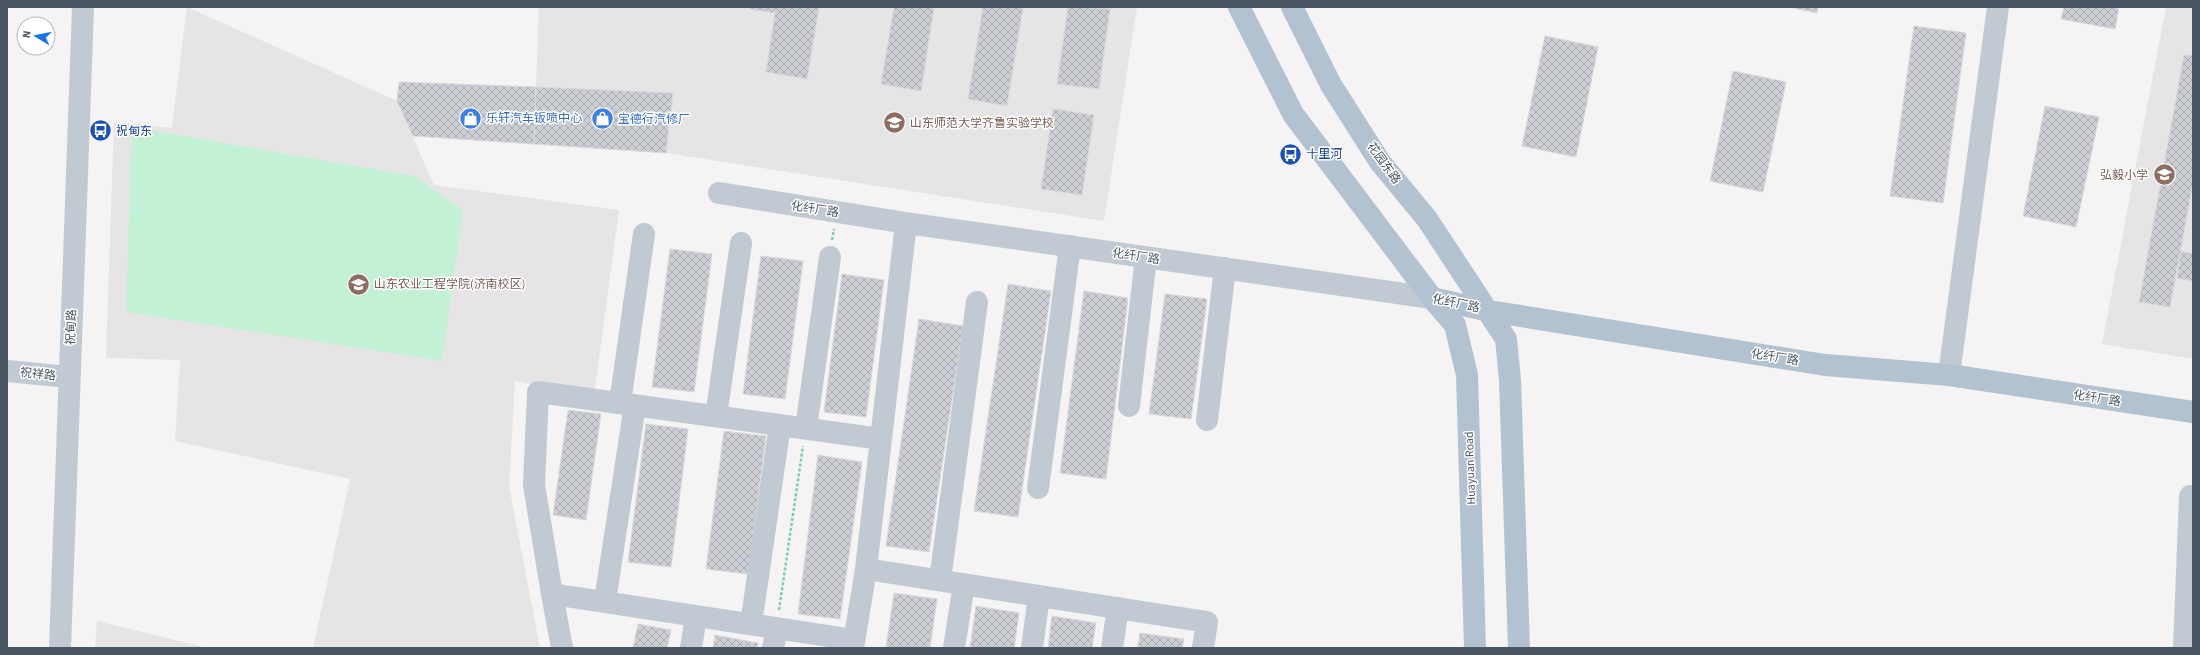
<svg xmlns="http://www.w3.org/2000/svg" width="2200" height="655" viewBox="0 0 2200 655" font-family="'Source Sans 3','Noto Sans SC',sans-serif">
  <defs>
    <pattern id="building-cross-hatch" width="8" height="8" patternUnits="userSpaceOnUse"><rect width="8" height="8" fill="#cdcfd5"/><path d="M0 0l8 8M0 8l8-8" fill="none" stroke="#a8abb0"/></pattern>
  </defs>
  <rect width="100%" height="100%" fill="#f5f3f3"/>
  <path fill="#e6e4e5" d="M187,7L397,101L434,185L619,210L594,396L515,381L509,486L540,648H313L350,479L175,441L180,360L106,358L114,122L172,128Z
    M539,7H1137L1104,221L666,153L673,93L536,87Z
    M2166,7H2193V359L2102,344Z
    M97,621L208,648H95Z"/>
  <path fill="#c3f1d5" d="M132,127L414,176L463,210L442,361L126,312Z"/>
  <path fill="url(#building-cross-hatch)" stroke="#d7d9de" d="M751,7H819L807,79L766,72L775,13L750,9Z
    M894,7H934L921,91L881,84Z
    M983,7H1023L1007,106L968,99Z
    M1068,7L1110,9L1099,89L1057,84Z
    M1789,7H1818L1817,13Z
    M2064,7H2119L2115,29L2061,19Z
    M1914,26L1966,33L1943,203L1890,196Z
    M1545,36L1598,47L1576,157L1522,146Z
    M2184,55L2193,56V183L2170,307L2139,302Z
    M1733,71L1786,82L1763,192L1710,181Z
    M399,82L536,87L534,144L413,136L397,101Z
    M536,87L673,93L666,153L534,144Z
    M2045,106L2099,117L2076,227L2023,216Z
    M1053,109L1094,115L1082,195L1041,189Z
    M670,249L712,254L694,392L652,387Z
    M2181,251L2193,254V281L2177,278Z
    M761,256L803,261L785,399L743,394Z
    M842,274L884,280L866,417L824,412Z
    M1008,284L1051,291L1018,517L974,511Z
    M1084,291L1128,298L1106,479L1060,473Z
    M1165,294L1207,299L1191,419L1149,414Z
    M919,319L963,326L929,552L886,546Z
    M568,410L601,414L586,520L553,515Z
    M646,424L688,429L671,567L628,562Z
    M724,431L766,436L748,574L706,569Z
    M818,455L862,462L840,619L798,614Z
    M894,593L937,599L930,648H886Z
    M976,606L1019,613L1014,648H970Z
    M1052,616L1096,623L1092,648H1048Z
    M638,624L671,630L667,648H633Z
    M1140,633L1184,639L1182,648H1138Z
    M715,635L758,643L757,648H713Z"/>
  <g fill="none" stroke-linecap="round" stroke-linejoin="round">
    <path stroke="#7ad0a6" stroke-width="2.5" stroke-dasharray="3 2" stroke-linecap="butt" d="M832,240L834,229
      M779,610L803,446"/>
    <path stroke="#c1cad2" stroke-width="22" d="M719,193L906,223L1432,298
      M7,371L69,377
      M1949,375L1998,7
      M620,403L644,234
      M1129,406L1146,257
      M716,416L741,243
      M1207,420L1225,268
      M806,428L830,257
      M1038,488L1070,246
      M866,569L1207,622L1203,648
      M940,580L977,302
      M552,594L562,648
      M605,601L635,405
      M751,624L780,425
      M854,640L552,594L534,485L538,392L881,439
      M60,648L83,7
      M691,648L696,616
      M773,648L777,628
      M853,648L866,569L906,223
      M954,648L964,584
      M1032,648L1039,596
      M1112,648L1118,608
      M2184,648L2190,496H2193"/>
    <path stroke="#b3c2d1" stroke-width="22" d="M1239,7L1293,114L1432,298L1455,325L1467,375L1475,648
      M1292,7L1331,85L1380,162L1427,219L1506,339L1510,380L1519,648
      M1432,298L1489,311L1825,365L1949,375L2193,412"/>
  </g>
  <defs>
    <symbol id="shop-disc" viewBox="-11 -11 22 22"><circle r="9.5" fill="#3f7fe0" stroke="#fff"/><path d="M-5-2.5h2.3a2.7 3.5 0 0 1 5.4 0H5L5.5 6h-11ZM-1.5-2.5h3a1.5 2.3 0 0 0-3 0Z" fill="#fff"/></symbol>
    <symbol id="school-disc" viewBox="-11 -11 22 22"><circle r="9.5" fill="#8d6e63" stroke="#fff"/><path d="M0-5L7-2L0 1L-7-2ZM-4 1L0 2.5L4 1V4Q0 6-4 4Z" fill="#fff"/></symbol>
    <symbol id="bus-disc" viewBox="-11 -11 22 22"><circle r="9.5" fill="#1a4fb4" stroke="#fff"/><path d="M-5-6H5V4H4V6H2V4H-2V6H-4V4H-5ZM-3.5-4V0h7V-4ZM-3.5 1.2v1.5H-2V1.2ZM2 1.2v1.5H3.5V1.2Z" fill="#fff"/></symbol>
    <symbol id="university-disc" viewBox="-11 -11 22 22"><circle r="9.5" fill="#8d6e63" stroke="#fff"/><path d="M0-5L7-2L0 1L-7-2ZM-4 1L0 2.5L4 1V4Q0 6-4 4Z" fill="#fff"/></symbol>
  </defs>
  <g fill-rule="evenodd">
    <use href="#shop-disc" x="458" y="106" width="25" height="25"/>
    <use href="#shop-disc" x="590" y="106" width="25" height="25"/>
    <use href="#school-disc" x="882" y="110" width="25" height="25"/>
    <use href="#bus-disc" x="88" y="118" width="25" height="25"/>
    <use href="#bus-disc" x="1278" y="142" width="25" height="25"/>
    <use href="#school-disc" x="2152" y="162" width="25" height="25"/>
    <use href="#university-disc" x="346" y="272" width="25" height="25"/>
  </g>
  <g text-anchor="middle" stroke-width="3" stroke-linejoin="round" paint-order="stroke">
    <g font-size="12" fill="#366cbe" stroke="#fff" text-anchor="start">
      <text x="486" y="122">乐轩汽车钣喷中心</text>
      <text x="618" y="123">宝德行汽修厂</text>
    </g>
    <g font-size="12" fill="#785e54" stroke="#fff" text-anchor="start">
      <text x="910" y="127">山东师范大学齐鲁实验学校</text>
      <text x="2148" y="179" text-anchor="end">弘毅小学</text>
      <text x="374" y="288">山东农业工程学院(济南校区)</text>
    </g>
    <g font-size="12" fill="#164399" stroke="#fff" text-anchor="start">
      <text x="116" y="135">祝甸东</text>
      <text x="1306" y="158">十里河</text>
    </g>
    <g font-size="12" fill="#4a5661" stroke="#fff">
      <text transform="translate(1384 163) rotate(54)" y="4">花园东路</text>
      <text transform="translate(815 209) rotate(9)" y="4">化纤厂路</text>
      <text transform="translate(1136 256) rotate(8)" y="4">化纤厂路</text>
      <text transform="translate(1456 303) rotate(12)" y="4">化纤厂路</text>
      <text transform="translate(71 327) rotate(-88)" y="4">祝甸路</text>
      <text transform="translate(1775 357) rotate(9)" y="4">化纤厂路</text>
      <text transform="translate(38 374) rotate(6)" y="4">祝祥路</text>
      <text transform="translate(2097 398) rotate(9)" y="4">化纤厂路</text>
      <text transform="translate(1470 468) rotate(-92)" y="4">Huayuan Road</text>
    </g>
  </g>
  <rect width="2200" height="655" fill="none" stroke="#4a5661" stroke-width="16"/>
  <g transform="translate(36 36) rotate(280)"><circle r="19" fill="#ffffff" stroke="#b7bbc0"/>
  <path d="M0-3L7 15L0 10L-7 15Z" fill="#1a73e8"/>
  <text y="-6" font-size="11" font-weight="bold" text-anchor="middle" fill="#4a5661">N</text>
  </g>
</svg>
